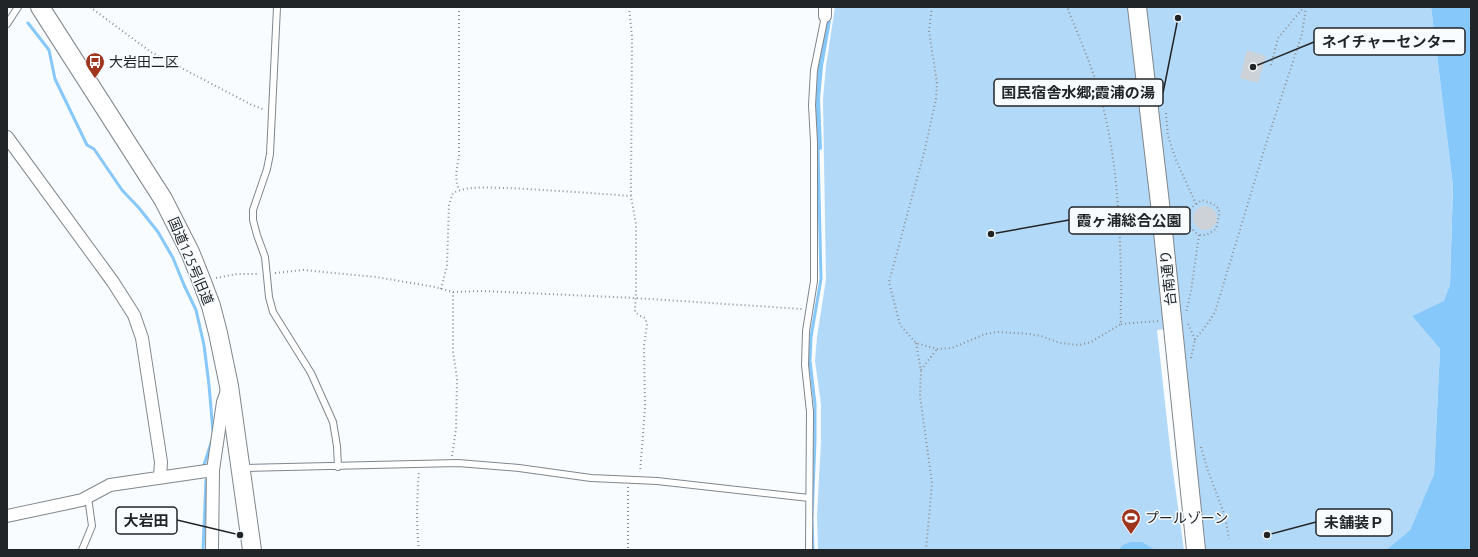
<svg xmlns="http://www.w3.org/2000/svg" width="1478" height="557" viewBox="0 0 1478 557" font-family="Ubuntu,'Noto Sans JP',sans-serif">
  <rect width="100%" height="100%" fill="#f9fcfe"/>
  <path fill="#b3d9f8" d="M835,7H1130L1166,329L1157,330L1171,457L1184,550H818L817,516L821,441V404L815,361L817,337L826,279L823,99L826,66Z
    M1142,7H1431L1453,186L1450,285L1445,301L1412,316L1440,349L1434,474L1410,530L1386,550H1199Z"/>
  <path fill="#87c8fb" d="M1431,7H1471V550H1386L1410,530L1434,474L1440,349L1412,316L1444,301L1450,285L1453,186Z
    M825,21H831L823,66L820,99L822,149L816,152L814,99L817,66Z
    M1131,542H1142L1155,550H1118L1123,545Z"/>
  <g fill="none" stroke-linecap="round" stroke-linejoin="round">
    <path stroke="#87c8fb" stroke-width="3" d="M28,23L49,50L55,79L87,145L94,149L122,190L139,208L158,232L173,258L184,285L196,310L204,345L209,385L213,432
      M204,465L212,440
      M203,550L206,480
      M813,550L812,518L815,440V404L810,361L811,337L821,279L818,148"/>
  </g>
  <path fill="#ccd2d7" d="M1247,50L1266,56L1258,83L1240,78Z
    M1193 218a12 12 0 1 1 24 0a12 12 0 1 1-24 0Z"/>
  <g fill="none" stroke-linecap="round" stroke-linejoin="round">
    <defs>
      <path id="lane" d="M277,7L270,154L267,169L253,210V220L257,235L265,257L269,297L273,312L311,373L333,422L337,446L338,467
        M7,24L18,7
        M242,468L458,463L519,468L591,478L657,481L809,498
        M82,550L92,526L88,497
        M809,550L810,412L805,365L806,331L814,281V142L812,105L814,70L825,16"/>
      <path id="street" d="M825,16V7
        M7,137L113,282L134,315L142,338L161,462L160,477
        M7,516L82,500L110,485L213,470
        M212,550L213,470L223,402L227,391"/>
      <path id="secondary" d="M40,7L163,199L190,252L202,282L211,306L218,333L229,386L252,550
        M1137,7L1161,212L1196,550"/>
    </defs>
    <use href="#lane" stroke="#80868b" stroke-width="8"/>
    <use href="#street" stroke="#80868b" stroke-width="14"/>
    <use href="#secondary" stroke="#80868b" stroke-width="20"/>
    <path stroke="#8c8f91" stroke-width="2" stroke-dasharray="1 3" stroke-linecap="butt" d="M90,7L151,52L250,104L265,110
      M459,7V156C457,168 454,178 459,190
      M629,7L632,37L631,196L636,224V290L635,312L639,315L645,318L647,324L644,346L645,408L640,472
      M932,7L929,31L937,83L936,99L925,149L889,282L900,325L916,343L937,349L952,348L985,334L998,332L1029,334L1041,336L1060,343L1079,345L1091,342L1121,324C1120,309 1122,295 1121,281C1120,224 1117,162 1103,107C1095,72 1080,40 1067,7
      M1271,65L1278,38L1304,7
      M1166,113L1168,136L1176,160L1196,204C1181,215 1185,225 1199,235L1191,291L1186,313
      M1196,204L1202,200L1213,204L1219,209V215L1216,229L1206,235H1200
      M275,273L303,270L376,277L435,287L453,292L482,291L635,298L802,309
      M216,278L237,274H259
      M441,289L447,266L449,204L453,193C469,185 491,188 508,188C549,190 590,193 631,196
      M1121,324L1159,321
      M1188,324L1195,339L1206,326L1215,312L1265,147L1302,34L1306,7
      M916,343L921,371L920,396L932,483L926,550
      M1191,358L1195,339
      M921,370L937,349
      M1201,447L1207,468L1225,516L1229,539
      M452,456L456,429L457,379L453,351V292
      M628,487V550
      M419,550C416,524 417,498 419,471"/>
    <use href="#lane" stroke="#fff" stroke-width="6"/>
    <use href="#street" stroke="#fff" stroke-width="12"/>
    <use href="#secondary" stroke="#fff" stroke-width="18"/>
  </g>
  <defs>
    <symbol id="bus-pin" viewBox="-11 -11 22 30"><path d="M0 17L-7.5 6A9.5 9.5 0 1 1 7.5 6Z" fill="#9e351f" stroke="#f9fcfe"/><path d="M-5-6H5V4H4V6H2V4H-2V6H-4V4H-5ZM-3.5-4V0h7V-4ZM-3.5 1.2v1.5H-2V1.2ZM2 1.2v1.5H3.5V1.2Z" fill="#fff"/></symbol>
    <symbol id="stadium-pin" viewBox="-11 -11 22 30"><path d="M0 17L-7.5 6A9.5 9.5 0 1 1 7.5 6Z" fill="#9e351f" stroke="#f9fcfe"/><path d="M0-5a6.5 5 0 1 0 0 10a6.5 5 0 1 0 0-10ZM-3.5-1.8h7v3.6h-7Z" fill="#fff"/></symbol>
  </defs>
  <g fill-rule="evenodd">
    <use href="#bus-pin" x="84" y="51" width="22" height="30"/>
    <use href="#stadium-pin" x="1120" y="507" width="22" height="30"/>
  </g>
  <g text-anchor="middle" stroke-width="3" stroke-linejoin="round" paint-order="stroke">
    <g font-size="14" fill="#222527" stroke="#f9fcfe" text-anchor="start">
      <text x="109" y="67">大岩田二区</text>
      <text x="1145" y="523">プールゾーン</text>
    </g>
    <g font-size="14" fill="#222527" stroke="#f9fcfe">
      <text transform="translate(191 261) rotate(67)" y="5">国道125号旧道</text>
      <text transform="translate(1168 278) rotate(-96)" y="5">台南通り</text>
    </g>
  </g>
  <path fill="none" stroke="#222527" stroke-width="1.5" d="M1253 67L1314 42M1178 18L1163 93M991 234L1069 220M240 535L177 520M1267 535L1316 522"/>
  <g fill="#222527" stroke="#f9fcfe" stroke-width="1.5">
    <circle cx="1253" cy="67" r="4"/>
    <circle cx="1178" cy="18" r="4"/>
    <circle cx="991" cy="234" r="4"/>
    <circle cx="240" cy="535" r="4"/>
    <circle cx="1267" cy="535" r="4"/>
  </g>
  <g fill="#f9fcfe" stroke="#222527" stroke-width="1.5">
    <rect x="1314" y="28" width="151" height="27" rx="4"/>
    <rect x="994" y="79" width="169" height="27" rx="4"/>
    <rect x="1069" y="207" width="121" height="27" rx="4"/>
    <rect x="116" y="507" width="61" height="27" rx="4"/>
    <rect x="1316" y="509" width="76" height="27" rx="4"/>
  </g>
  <g font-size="15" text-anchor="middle" font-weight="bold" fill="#222527">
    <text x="1389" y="47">ネイチャーセンター</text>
    <text x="1078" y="98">国民宿舎水郷;霞浦の湯</text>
    <text x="1129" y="226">霞ヶ浦総合公園</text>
    <text x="146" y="526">大岩田</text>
    <text x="1354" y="528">未舗装Ｐ</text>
  </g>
  <rect width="1478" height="557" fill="none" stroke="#222527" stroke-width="16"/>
</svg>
